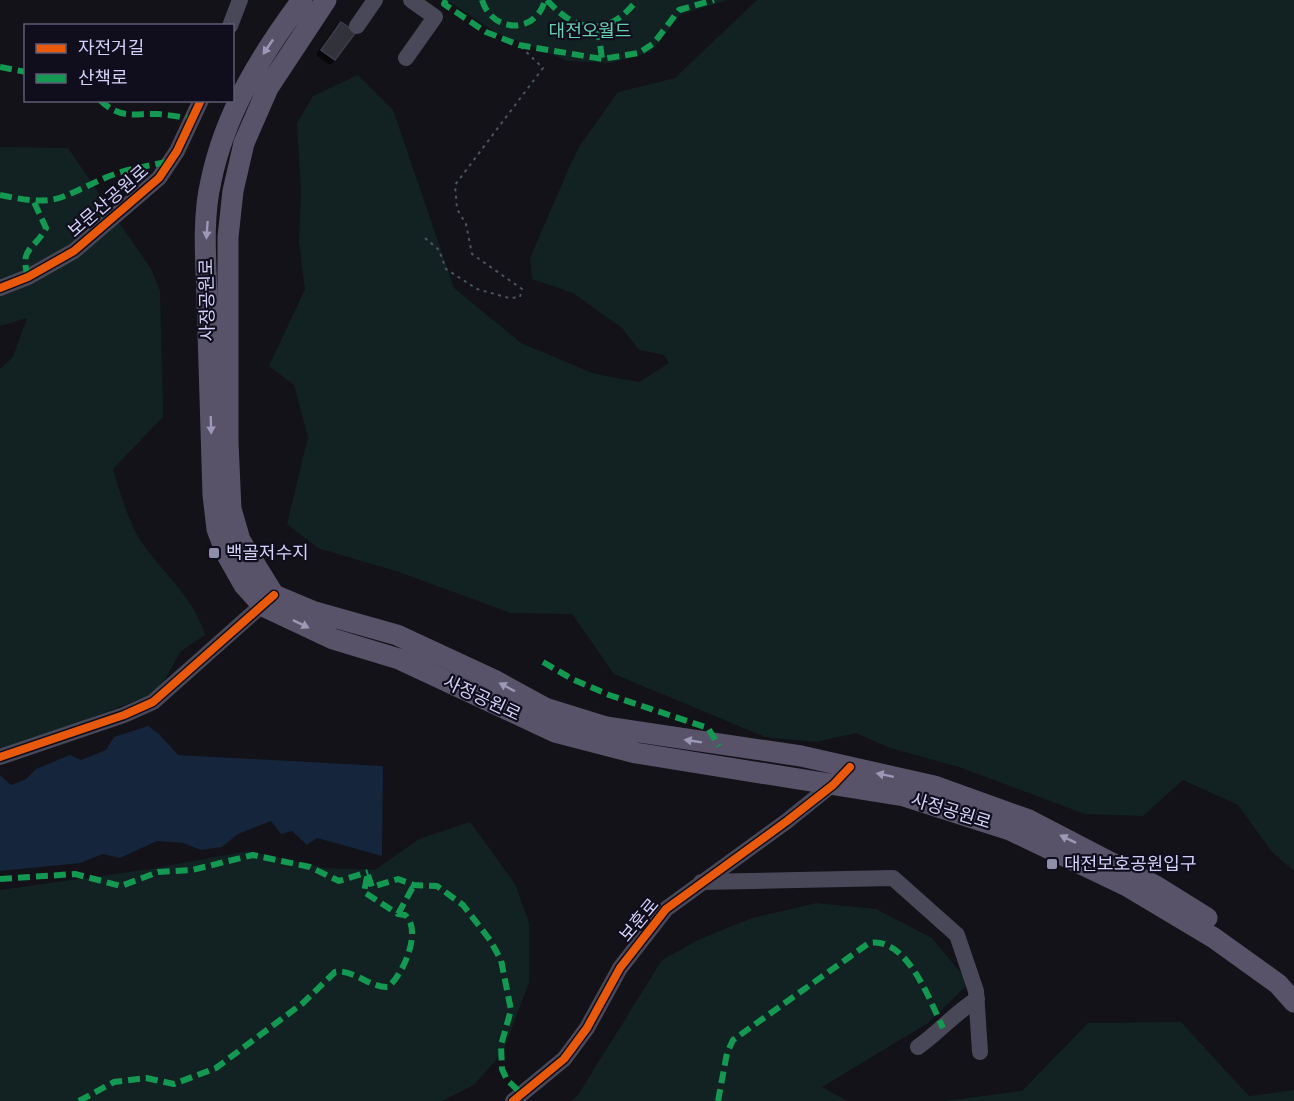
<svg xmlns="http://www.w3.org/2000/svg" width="1294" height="1101" viewBox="0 0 1294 1101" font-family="'Asap Condensed','Noto Sans KR',sans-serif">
  <defs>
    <filter id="shadow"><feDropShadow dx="-4.5" dy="4.5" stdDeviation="0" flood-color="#0009"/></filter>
  </defs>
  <rect width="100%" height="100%" fill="#121218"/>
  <path fill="#122222" d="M447,0H728L680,15L651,52L612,63L568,61L495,32Z
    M757,0H1294V871L1272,852L1238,805L1183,780L1143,816L1085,814L959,767L890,748L856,733L816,742L765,737L614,674L572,614L511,613L399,572L318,548L287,524L308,437L294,385L269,366L305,289L299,241L301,192L297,123L313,96L358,75L393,110L454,288L521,343L595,374L639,382L669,363L664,355L639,350L622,328L573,293L532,279L530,258L568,170L579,147L618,92L675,78Z
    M0,147L68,148L151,269L160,291L163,417L113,469C121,495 129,526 145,547C166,576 195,600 205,635L181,651L158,692L65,728L0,749V369L13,357L27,318L0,326Z
    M470,822L515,884L529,923V982L503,1052L474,1085L442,1101H0V890L150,869L248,851L325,868L375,870L419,839Z
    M816,903L876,909L932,938L969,983L928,1023L822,1087L847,1101H571L578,1095L662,960L698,940L752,918Z
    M1181,1022L1249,1096L1294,1090V1101H944L1022,1091L1088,1023Z"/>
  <path fill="#15253c" d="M148,726L159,734L178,755L383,766L382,856L317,838L307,845L292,831L281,834L271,821L238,834L222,847L201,850L183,843L157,841L120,858L103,854L80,863L0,871V775L11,785L26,779L36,769L70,755L81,760L106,750L114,737Z"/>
  <path fill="#30303b" stroke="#3e3c4c" stroke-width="1.5" filter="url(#shadow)" d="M341,22L356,32L335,60L321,50Z"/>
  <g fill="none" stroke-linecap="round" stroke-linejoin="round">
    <path stroke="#4a565f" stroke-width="2" stroke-dasharray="3 4.5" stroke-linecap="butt" d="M425,238L439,250L446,269L477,289L509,298L520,297L522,289L472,254L466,224L457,209L455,185L543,68L519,45"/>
    <path stroke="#484858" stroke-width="16" d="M230,26L240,0
      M357,26L375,0
      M406,58L435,17L411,0
      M0,288L28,277L74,251L159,178L177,151L201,100
      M0,757L124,715L153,702L271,597
      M701,882L893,878L957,935L976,991L980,1052
      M918,1047C939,1032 955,1013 977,999
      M513,1101L564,1059L587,1028L620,968L666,909L787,821L839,779"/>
    <path stroke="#595369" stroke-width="21" d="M302,0C261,55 225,113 211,181C202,219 206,261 207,299C209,364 211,430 213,495L217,529L226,553L244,585L263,606L333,639L399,659L555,732L636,753L904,796L1010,830L1127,886L1214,938L1278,984L1294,1002
      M326,0L268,88L244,143L233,191L228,237V443L231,509L240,540L274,595L312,611L397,635L494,680L545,708L606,727L801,756L934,786L1029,820L1154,885L1207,918"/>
    <path stroke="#139951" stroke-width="6" stroke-dasharray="12 6" stroke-linecap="butt" d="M446,0L444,4L486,32L519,45L602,59L639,53L654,43L679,10L714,0
      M482,0C492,33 536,35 545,0
      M547,0C577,34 609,37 637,0
      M598,28L602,59
      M0,67L26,72
      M100,100C121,120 133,113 158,114C169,115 181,117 192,119
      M0,195C57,207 57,199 107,177C126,169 149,166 170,161
      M28,277C19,247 34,251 46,228L34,202
      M543,662L572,679L609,695L708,728L719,746
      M368,875L372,887L398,879L414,885L437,886L463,905L490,940L501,960L511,1010L501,1045L502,1069L507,1080L522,1094
      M0,879L75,874L121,886L158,872L192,870L253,855L310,867L339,881L368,872
      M398,914L414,885
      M79,1101L114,1082L146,1078L174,1084L216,1068L303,1003L335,972C354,969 370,988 388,987C403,975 423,930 405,915L398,914L364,892L368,872
      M718,1101L727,1053L733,1040L869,943C907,936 930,1001 943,1028"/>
    <defs>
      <path id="cycleway" d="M0,288L28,277L74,251L159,178L177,151L201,100
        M0,757L124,715L153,702L274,595
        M513,1101L564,1059L587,1028L620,968L666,909L787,821L833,785L850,767"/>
    </defs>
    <use href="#cycleway" stroke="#100e1c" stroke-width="11"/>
    <use href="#cycleway" stroke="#e8590c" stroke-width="8"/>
  </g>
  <defs><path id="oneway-solid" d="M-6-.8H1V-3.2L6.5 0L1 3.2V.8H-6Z" transform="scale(1.5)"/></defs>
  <g fill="#9c98b8">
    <use href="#oneway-solid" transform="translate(268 47) rotate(124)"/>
    <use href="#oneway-solid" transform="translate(207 230) rotate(94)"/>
    <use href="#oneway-solid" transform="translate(211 425) rotate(88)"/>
    <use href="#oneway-solid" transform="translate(301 624) rotate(26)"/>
    <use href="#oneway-solid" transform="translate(507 687) rotate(-152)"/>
    <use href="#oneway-solid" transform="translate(693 741) rotate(-171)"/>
    <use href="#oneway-solid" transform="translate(885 775) rotate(-168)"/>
    <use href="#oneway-solid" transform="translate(1068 839) rotate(-154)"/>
  </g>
  <g fill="#8f8eaa" stroke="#100e1c" stroke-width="2">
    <rect x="208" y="547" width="12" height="12" rx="3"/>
    <rect x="1046" y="858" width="12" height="12" rx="3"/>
  </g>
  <g text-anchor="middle" stroke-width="4.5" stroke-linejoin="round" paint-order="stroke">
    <g font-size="18" fill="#66ceaf" stroke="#100e1c">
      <text x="590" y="37">대전오월드</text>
    </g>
    <g font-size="18" fill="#d3d0f9" stroke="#100e1c">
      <text transform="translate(108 201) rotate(-41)" y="6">보문산공원로</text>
      <text transform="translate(207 300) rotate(-91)" y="6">사정공원로</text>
      <text transform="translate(482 698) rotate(25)" y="6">사정공원로</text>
      <text transform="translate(951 811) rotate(17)" y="6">사정공원로</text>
      <text transform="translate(639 920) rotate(-50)" y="6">보훈로</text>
    </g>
    <g font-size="18" fill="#d3d0f9" stroke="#100e1c" text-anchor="start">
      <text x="226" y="559">백골저수지</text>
      <text x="1064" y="870">대전보호공원입구</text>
    </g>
  </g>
  <rect x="24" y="24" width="210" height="78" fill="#100e1c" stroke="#5e5c74" stroke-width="1.5"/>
  <rect x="36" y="44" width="30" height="9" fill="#e8590c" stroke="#5e5c74" stroke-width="1.5"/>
  <text x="78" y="54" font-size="18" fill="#d3d0f9">자전거길</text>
  <rect x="36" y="74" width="30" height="9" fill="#139951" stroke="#5e5c74" stroke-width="1.5"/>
  <text x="78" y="84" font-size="18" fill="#d3d0f9">산책로</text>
</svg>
